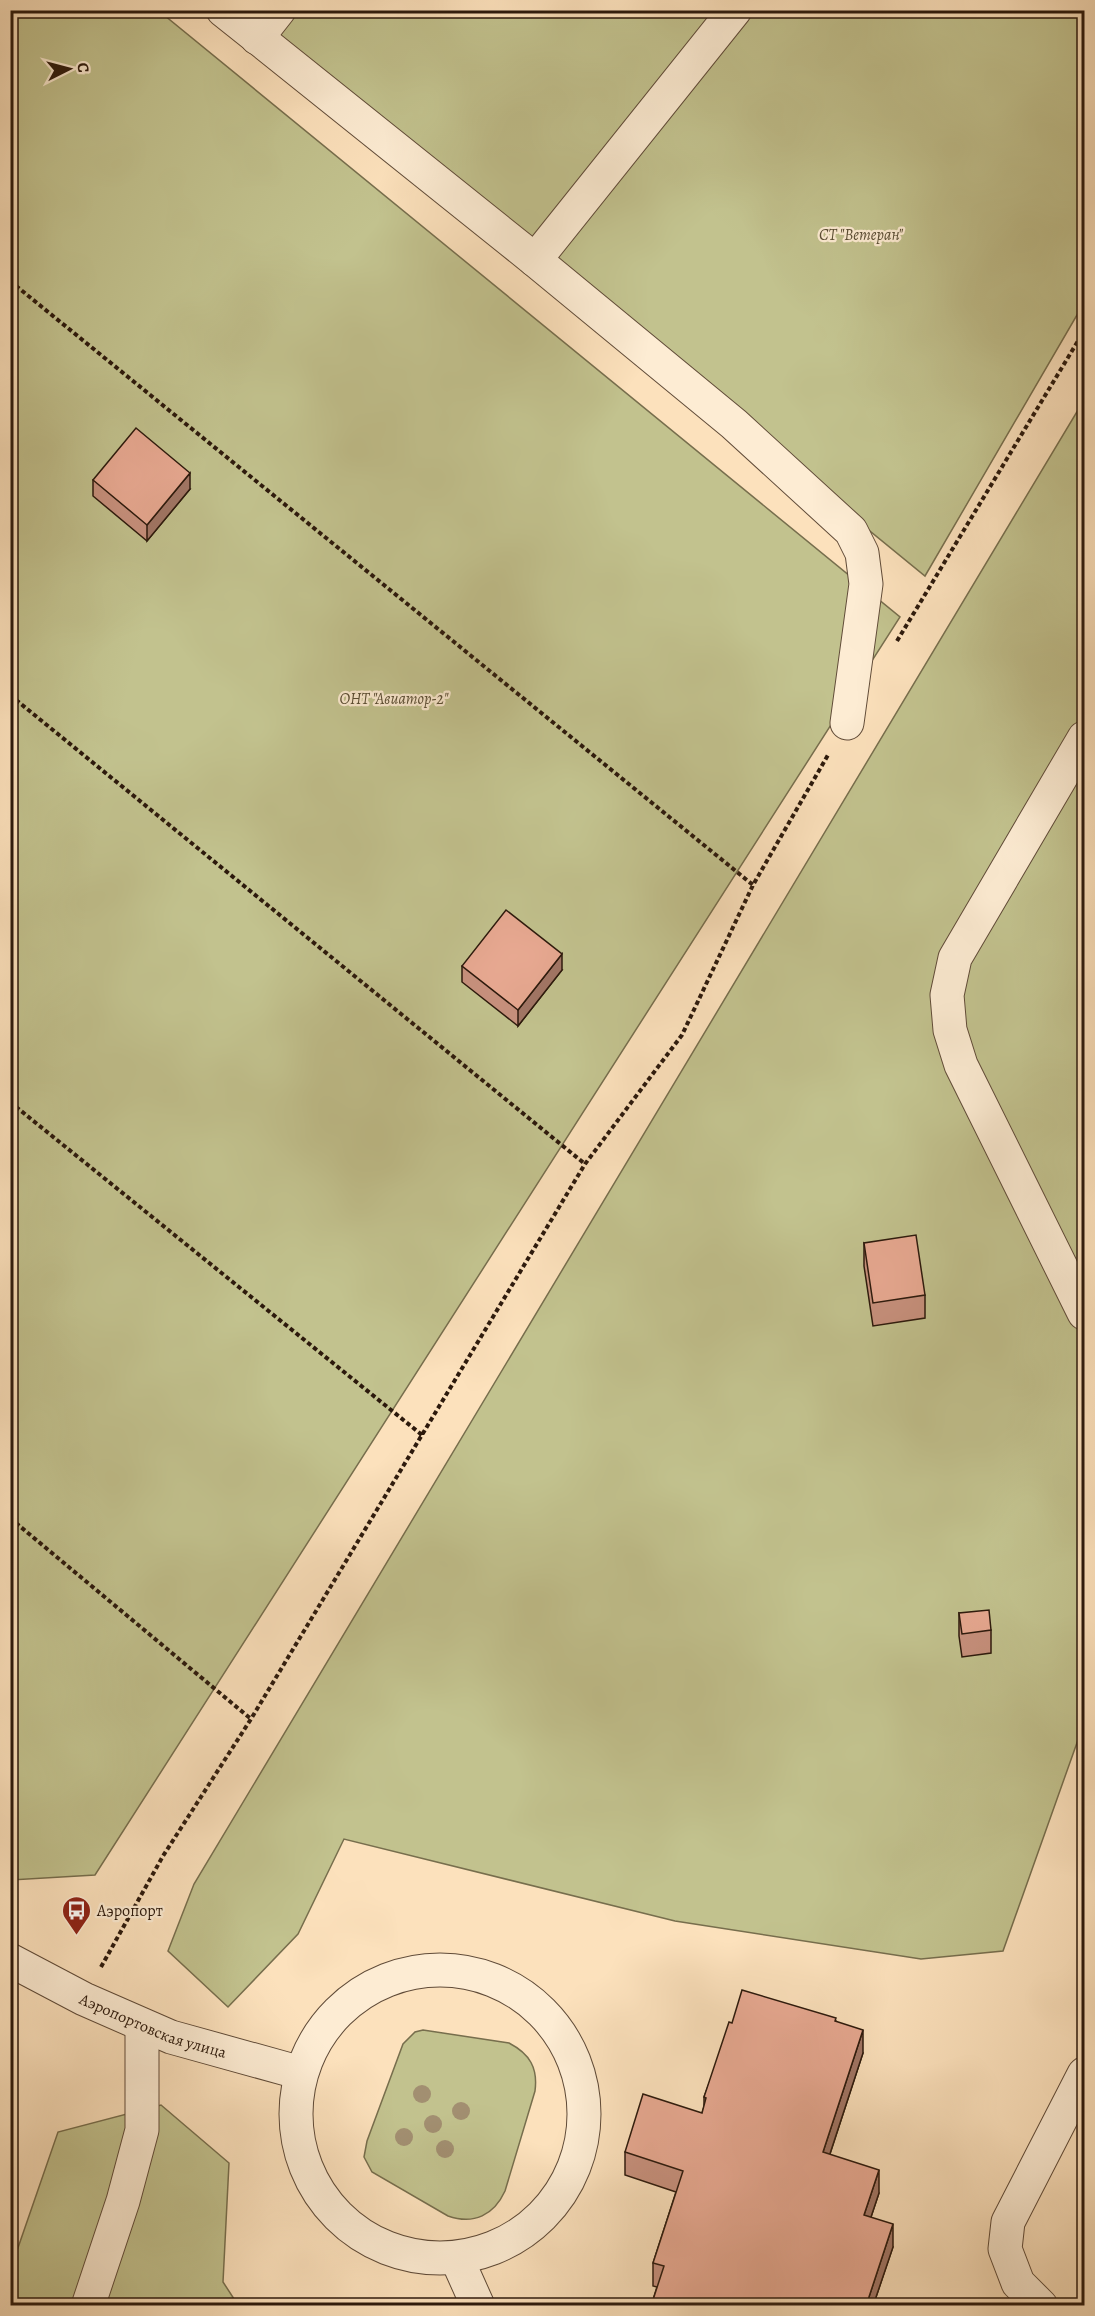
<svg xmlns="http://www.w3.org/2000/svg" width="1095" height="2316" viewBox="0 0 1095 2316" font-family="Alegreya,serif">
  <rect width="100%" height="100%" fill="#fce1bc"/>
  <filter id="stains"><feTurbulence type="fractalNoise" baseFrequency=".00333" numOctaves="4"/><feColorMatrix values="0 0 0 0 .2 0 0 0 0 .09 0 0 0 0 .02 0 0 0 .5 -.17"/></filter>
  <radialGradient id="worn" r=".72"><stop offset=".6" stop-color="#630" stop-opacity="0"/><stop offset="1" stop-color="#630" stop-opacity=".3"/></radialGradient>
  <path fill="#c2c28e" stroke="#776e4d" stroke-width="1.5" d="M11,11H159L900,617L95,1875L11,1880Z
    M233,11H1084V303L925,576Z
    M1084,400V1723L1003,1951L921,1959L675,1921L344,1839L298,1934L228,2007L168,1951L194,1884Z
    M423,2030L509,2043C530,2054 538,2068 535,2091L505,2191C494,2215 474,2225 448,2216L372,2172L364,2157L367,2141L403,2044L415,2032Z
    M161,2105L229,2163L223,2282L238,2305L11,2306V2268L58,2132Z"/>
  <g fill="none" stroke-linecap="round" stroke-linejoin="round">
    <defs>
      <g id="minor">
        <path d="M223,10L535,260L734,424L851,531L862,553L866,584L847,723"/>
        <path d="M257,38L279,10"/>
        <path d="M535,260L735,10"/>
        <path d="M1084,738L955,958L947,995L950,1030L961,1065L1084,1313"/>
        <path id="s1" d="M10,1960L84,1999L171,2037L301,2073"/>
        <circle cx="440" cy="2114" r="144"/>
        <path d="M457,2259L478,2306"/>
        <path d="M88,2306L123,2201L142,2130V2026"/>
        <path d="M1041,2306L1018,2283L1005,2249L1008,2222L1084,2074"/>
      </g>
    </defs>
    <use href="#minor" stroke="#604b38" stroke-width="35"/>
    <path stroke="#2c190c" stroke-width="4" stroke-dasharray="4.5 3" stroke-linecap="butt" d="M10,281L753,885
      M897,641L1084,331
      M10,695L585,1164
      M10,1102L422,1435
      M10,1518L251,1719
      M101,1967L163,1856L251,1719L585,1164L682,1035L753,885L828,755"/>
    <use href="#minor" stroke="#fdecd3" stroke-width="33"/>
  </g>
  <g fill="#a28f71">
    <circle cx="422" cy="2094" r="9"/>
    <circle cx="461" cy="2111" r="9"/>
    <circle cx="433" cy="2124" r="9"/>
    <circle cx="404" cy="2137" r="9"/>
    <circle cx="445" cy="2149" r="9"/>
  </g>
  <path fill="#c8917e" stroke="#2c190c" stroke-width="1.5" d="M93,480L190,489L147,541L93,496Z
    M462,966L562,970L518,1026L462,982Z
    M864,1243L925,1295V1318L873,1326L864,1266Z
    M959,1613L991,1630V1653L962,1657L959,1636Z
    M836,2021L863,2053L830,2154L879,2193L871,2217L893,2247L873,2306H651L657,2287L653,2286V2263L676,2192L625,2175V2152L702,2113L704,2107V2097L732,2023Z"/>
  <path fill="#a27666" stroke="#2c190c" stroke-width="1.5" d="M190,473V489L147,541V525Z
    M562,954V970L518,1026V1010Z
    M863,2030V2053L823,2175V2152Z
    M879,2170V2193L864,2238V2215Z
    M893,2224V2247L873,2306H866Z"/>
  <path fill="#e8a992" stroke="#2c190c" stroke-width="1.5" d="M136,428L190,473L147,525L93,480Z
    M506,910L562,954L518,1010L462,966Z
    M916,1235L925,1295L873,1303L864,1243Z
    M989,1610L991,1630L962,1634L959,1613Z
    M742,1990L836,2018L835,2021L863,2030L823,2152L879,2170L864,2215L893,2224L866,2306H784L774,2302L773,2306H651L664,2266L653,2263L683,2171L625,2152L643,2094L702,2113L706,2098L704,2097L729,2022L732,2023Z"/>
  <defs>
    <symbol id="bus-pin" viewBox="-11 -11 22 30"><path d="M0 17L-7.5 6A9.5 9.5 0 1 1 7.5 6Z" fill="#8f2418" stroke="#fdecd3"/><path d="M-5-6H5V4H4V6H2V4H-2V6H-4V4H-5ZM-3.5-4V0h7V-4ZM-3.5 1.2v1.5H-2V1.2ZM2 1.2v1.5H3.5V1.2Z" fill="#fff"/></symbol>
  </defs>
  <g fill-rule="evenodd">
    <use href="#bus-pin" x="60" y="1894" width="33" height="45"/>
  </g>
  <g text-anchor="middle" stroke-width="4.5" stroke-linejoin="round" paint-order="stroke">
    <g font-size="16" font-style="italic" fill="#594c33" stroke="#fdecd3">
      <text x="861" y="240">СТ "Ветеран"</text>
      <text x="394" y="704">ОНТ "Авиатор-2"</text>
    </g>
    <g font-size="16" fill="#2c190c" stroke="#fdecd3" text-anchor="start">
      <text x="97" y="1916">Аэропорт</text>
    </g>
    <g font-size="16" fill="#2c190c" stroke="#fdecd3">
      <text dy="6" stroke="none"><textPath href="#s1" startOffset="158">Аэропортовская улица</textPath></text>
    </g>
  </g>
  <rect width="1095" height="2316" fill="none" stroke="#fce1bc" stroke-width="36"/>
  <rect x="12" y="12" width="1071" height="2292" fill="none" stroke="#2c190c" stroke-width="3"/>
  <rect x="18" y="18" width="1059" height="2280" fill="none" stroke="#2c190c" stroke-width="1.5"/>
  <g transform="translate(69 69) rotate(84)" stroke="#fdecd3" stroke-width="4.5" paint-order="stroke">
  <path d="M0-4.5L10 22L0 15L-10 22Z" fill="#2c190c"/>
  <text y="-9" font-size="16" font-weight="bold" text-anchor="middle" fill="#2c190c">С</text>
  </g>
  <rect width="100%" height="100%" filter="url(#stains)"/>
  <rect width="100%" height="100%" fill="url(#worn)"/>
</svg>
